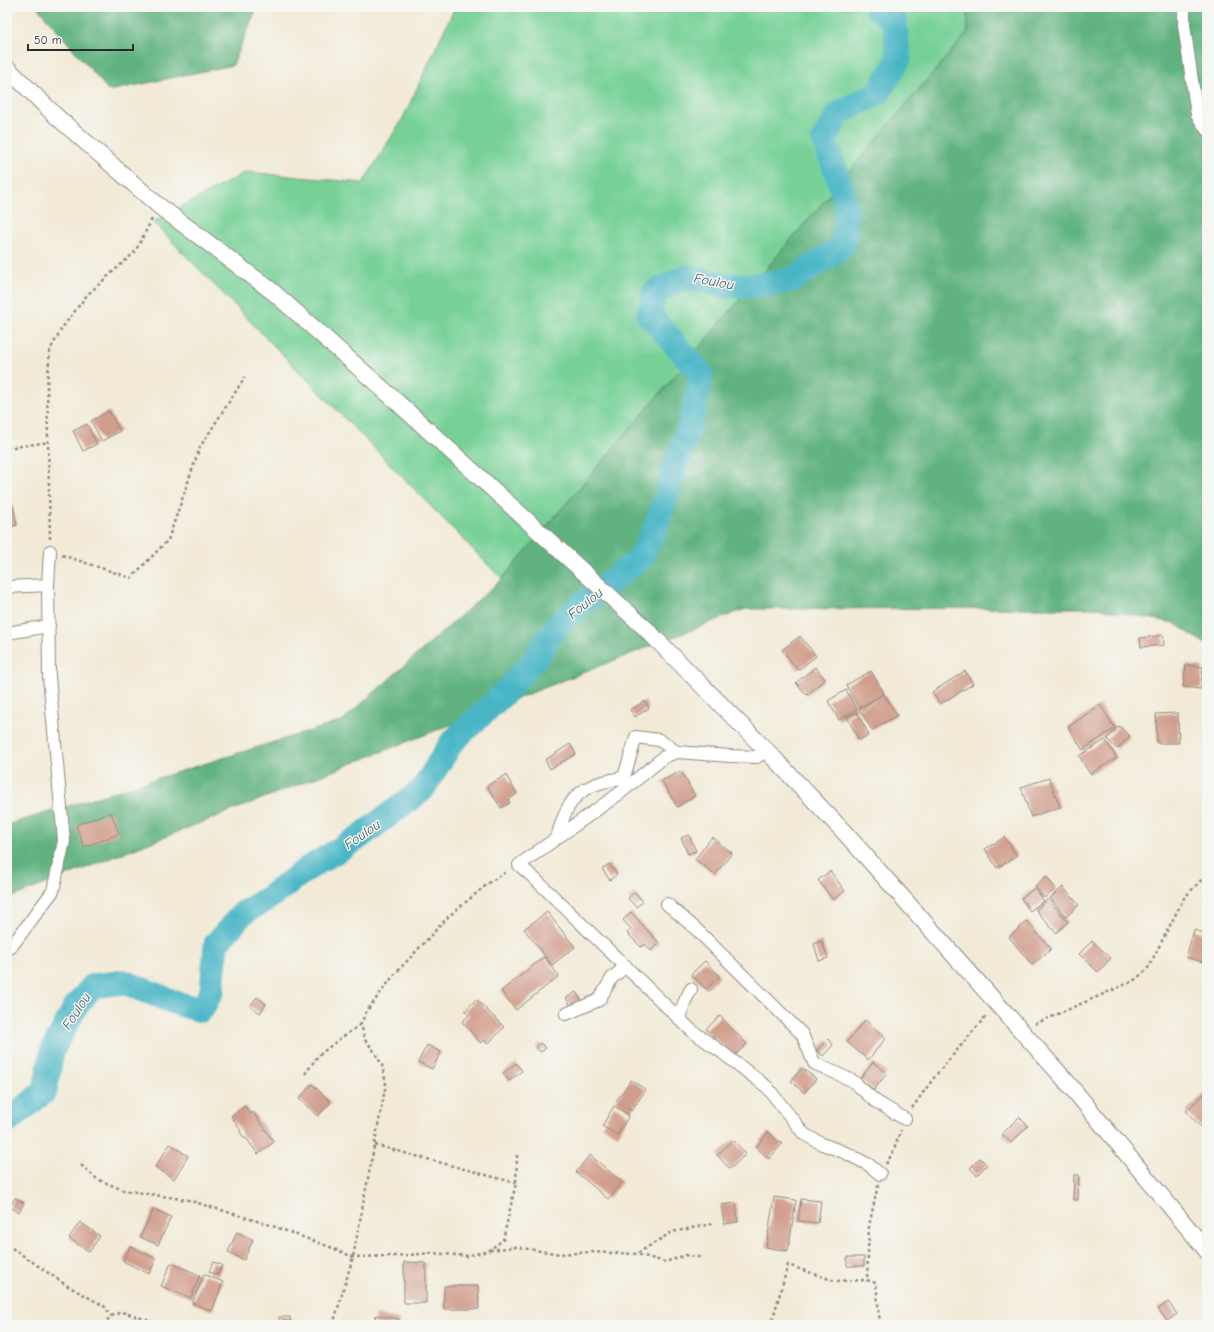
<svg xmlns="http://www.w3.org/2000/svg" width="1214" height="1332" viewBox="0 0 1214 1332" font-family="'Comic Neue',sans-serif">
  <rect width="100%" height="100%" fill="#f6f6f2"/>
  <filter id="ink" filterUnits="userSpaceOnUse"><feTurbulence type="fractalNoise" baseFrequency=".025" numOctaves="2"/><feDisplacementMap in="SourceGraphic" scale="8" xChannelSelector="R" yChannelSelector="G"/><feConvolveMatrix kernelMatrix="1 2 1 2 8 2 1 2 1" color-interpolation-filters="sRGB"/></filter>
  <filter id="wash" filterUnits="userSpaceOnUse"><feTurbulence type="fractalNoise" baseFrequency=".012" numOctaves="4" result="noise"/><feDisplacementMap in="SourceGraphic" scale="16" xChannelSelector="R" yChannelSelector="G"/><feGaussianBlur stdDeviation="0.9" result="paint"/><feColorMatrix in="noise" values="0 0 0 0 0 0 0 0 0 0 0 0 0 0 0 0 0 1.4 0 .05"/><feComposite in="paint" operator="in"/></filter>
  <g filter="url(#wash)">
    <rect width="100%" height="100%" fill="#f2ead7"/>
    <path fill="#77d197" stroke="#517e61" d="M455,7H967L968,32L502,579L153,222L246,172L363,183L403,118Z"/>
    <path fill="#61b380" stroke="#466f56" d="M37,7H257L233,65L109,91Z
      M967,7H1207V645L1174,623L1096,608L745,609L7,899V825L342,721L502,579L968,32Z"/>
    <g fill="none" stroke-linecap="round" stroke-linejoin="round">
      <path stroke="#4ab6c6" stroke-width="25" d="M7,1122L45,1091L52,1051L76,1006L93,986L124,982L176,1003L201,1010L212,991L216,944L243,913L267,899L307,869L358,838L422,790L452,742L507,691L536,657L556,627L583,603L641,558L657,524L694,411L701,373L649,315L655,292L688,276L725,286H752L792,280L843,246L847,213L840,182L824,139L839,113L878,93L899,59L894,20L878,9V7"/>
    </g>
    <g id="blocks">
      <path fill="#d19d8c" d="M109,411L120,431L102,441L91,421Z
        M87,424L97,444L83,451L73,431Z
        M13,506L17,525L7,527V507Z
        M1163,635L1164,645L1141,647L1140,638Z
        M800,636L816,656L798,670L782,650Z
        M1186,665L1203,667L1201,689L1183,687Z
        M815,667L825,679L807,695L796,683Z
        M871,671L884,693L859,708L846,685Z
        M965,671L973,684L940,704L932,692Z
        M846,690L857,709L839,720L828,701Z
        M884,694L897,715L872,730L859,709Z
        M645,701L649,708L635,717L630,710Z
        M1100,705L1115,728L1083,750L1068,727Z
        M857,712L869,735L859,740L847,717Z
        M1178,713L1179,743H1157L1156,714Z
        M1119,726L1130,736L1117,749L1107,739Z
        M1105,740L1117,758L1090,774L1079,756Z
        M570,744L576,754L550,769L545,760Z
        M681,771L695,796L677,807L662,781Z
        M506,775L517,794L508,800L510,803L501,808L487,786Z
        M1049,778L1060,807L1031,817L1021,787Z
        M111,812L119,834L84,847L76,825Z
        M689,835L696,851L688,854L681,838Z
        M712,837L732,853L715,875L695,859Z
        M1005,837L1017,856L997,868L985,849Z
        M609,864L617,874L610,880L602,869Z
        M830,871L845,891L833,900L818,880Z
        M1046,876L1056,889L1044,898L1035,886Z
        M1063,887L1079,905L1066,917L1050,898Z
        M1035,888L1044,901L1030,911L1021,898Z
        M635,892L643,902L636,907L628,898Z
        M1048,899L1068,922L1056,933L1036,910Z
        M547,912L575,947L552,965L524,929Z
        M631,912L659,943L651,951L645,944L641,947L627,933L631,929L623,920Z
        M1027,921L1051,949L1032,965L1009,937Z
        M1194,930L1207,934V963L1186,957Z
        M822,941L828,958L819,961L814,944Z
        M1092,941L1111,958L1098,972L1079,954Z
        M544,957L559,976L516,1010L501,991Z
        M705,961L720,976L706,989L691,974Z
        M576,992L583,1003L573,1009L566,998Z
        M257,997L266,1004L260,1013L250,1006Z
        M476,999L504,1027L488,1044L484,1040L481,1043L462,1022L469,1015L465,1011Z
        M720,1016L747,1044L733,1057L706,1029Z
        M865,1020L886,1038L868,1060L847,1042Z
        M828,1039L833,1045L823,1056L817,1050Z
        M540,1043L546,1048L541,1052L536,1048Z
        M427,1045L441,1052L432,1069L418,1062Z
        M873,1062L887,1073L874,1090L860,1079Z
        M516,1063L522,1071L509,1081L503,1073Z
        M802,1068L816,1079L804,1093L791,1081Z
        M631,1080L646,1090L631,1111L616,1101Z
        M312,1084L331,1102L318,1116L299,1099Z
        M1204,1094L1207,1097V1123L1202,1128L1186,1111Z
        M245,1106L251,1114L253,1112L274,1142L258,1154L246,1138L245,1139L240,1132L241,1131L231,1116Z
        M614,1106L629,1115L618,1135L602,1126Z
        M1019,1117L1028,1126L1011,1143L1002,1134Z
        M768,1132L782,1144L769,1159L756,1147Z
        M733,1140L746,1154L730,1169L717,1155Z
        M170,1144L188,1156L174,1179L155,1167Z
        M590,1155L622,1182L608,1199L576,1172Z
        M980,1158L987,1165L977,1175L970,1168Z
        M1074,1175H1079L1078,1200H1073Z
        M774,1197L796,1200L788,1251L766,1247Z
        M15,1198L24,1203L19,1212L10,1207Z
        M801,1199L821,1201L818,1223L798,1221Z
        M736,1203L738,1222L724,1224L721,1205Z
        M154,1209L171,1217L158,1245L140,1237Z
        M80,1222L100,1236L89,1252L69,1238Z
        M237,1232L253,1240L244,1260L228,1252Z
        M130,1246L156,1259L149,1274L123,1261Z
        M847,1257H864V1266H847Z
        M213,1262L222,1265L218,1275L209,1272Z
        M404,1262L426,1263V1303H404Z
        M171,1263L200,1275L191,1298L161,1286Z
        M204,1274L223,1282L212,1311L192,1303Z
        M444,1286H478L479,1309H444Z
        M1168,1302L1177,1314L1167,1321L1158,1309Z
        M376,1315L399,1319L398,1325H374Z
        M279,1317H290L291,1325H279Z
        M799,1322L813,1324V1325H799Z"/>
    </g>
  </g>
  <g filter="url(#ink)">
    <use href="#blocks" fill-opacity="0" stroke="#8e8a81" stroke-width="1"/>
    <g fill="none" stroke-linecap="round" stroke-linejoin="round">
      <defs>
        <path id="street" d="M1184,7V25L1197,115L1207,130
          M7,587L48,585
          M7,633L49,626
          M766,750L757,757L730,756L677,752L664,757L620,793L519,865L533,877L692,1031L719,1050L767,1087L804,1134L822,1144L846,1153L869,1165L880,1174
          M557,838C563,815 570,794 594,785C603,781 615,780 624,777L636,737L659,740L677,752
          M667,904L697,930L802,1034L814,1063L853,1081L875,1101L905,1119
          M7,949L11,947L53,891L64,841L49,676L48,585L50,551
          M566,1014L599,1000L612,978L626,966
          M679,1018L684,1003L691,989"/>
        <path id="secondary" d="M7,68L57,117L159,206L272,291L385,391L645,628L766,750L845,833L1067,1082L1207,1251"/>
      </defs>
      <use href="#street" stroke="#8e8a81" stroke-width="14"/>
      <use href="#secondary" stroke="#8e8a81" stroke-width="18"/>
      <path stroke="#8e8a81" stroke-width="2.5" stroke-dasharray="3 3" stroke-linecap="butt" d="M7,448L49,442
        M50,539L47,386L50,350L62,328L87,295L135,252L152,219
        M62,555L131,578L168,540L200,447L245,377
        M1035,1024L1133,981L1147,970L1184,898L1207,874
        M305,1074L318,1056L338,1040L361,1024
        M912,1108L936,1075L986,1016
        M375,1145L516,1183
        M886,1164L893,1152L901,1130
        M81,1165L97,1179L123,1190L188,1200L270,1225L330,1247L353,1257L397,1256L433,1253L467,1256L488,1251L503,1240L516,1183L517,1155
        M878,1185L869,1226L867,1280L876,1283L880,1325
        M12,1248L66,1285L104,1306L111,1316
        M490,1250L516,1247L560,1254L591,1252L637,1254L665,1262L686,1255L697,1257H703
        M638,1253L672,1232L712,1224
        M103,1325L111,1316L122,1312L163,1325
        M333,1325L353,1257L386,1084L382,1065L372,1048L365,1040L361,1024L366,1012L394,975L449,916L490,882L508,871
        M771,1325L788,1265L835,1281L867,1280"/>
      <use href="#street" stroke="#fff" stroke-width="12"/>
      <use href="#secondary" stroke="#fff" stroke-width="16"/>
    </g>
  </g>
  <g text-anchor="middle" stroke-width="3" stroke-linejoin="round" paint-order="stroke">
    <g font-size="14" font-style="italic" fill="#365c61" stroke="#f6f6f2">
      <text transform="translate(714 281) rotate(10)" y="5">Foulou</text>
      <text transform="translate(585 603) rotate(-39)" y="5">Foulou</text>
      <text transform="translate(362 834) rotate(-35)" y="5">Foulou</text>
      <text transform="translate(76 1011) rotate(-57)" y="5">Foulou</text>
    </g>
  </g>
  <rect width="1214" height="1332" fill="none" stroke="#f6f6f2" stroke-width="24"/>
  <path d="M28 44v6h105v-6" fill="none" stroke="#2b2b2b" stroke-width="2"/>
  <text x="34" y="44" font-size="12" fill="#2b2b2b" stroke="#f6f6f2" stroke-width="3" paint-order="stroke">50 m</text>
</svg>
